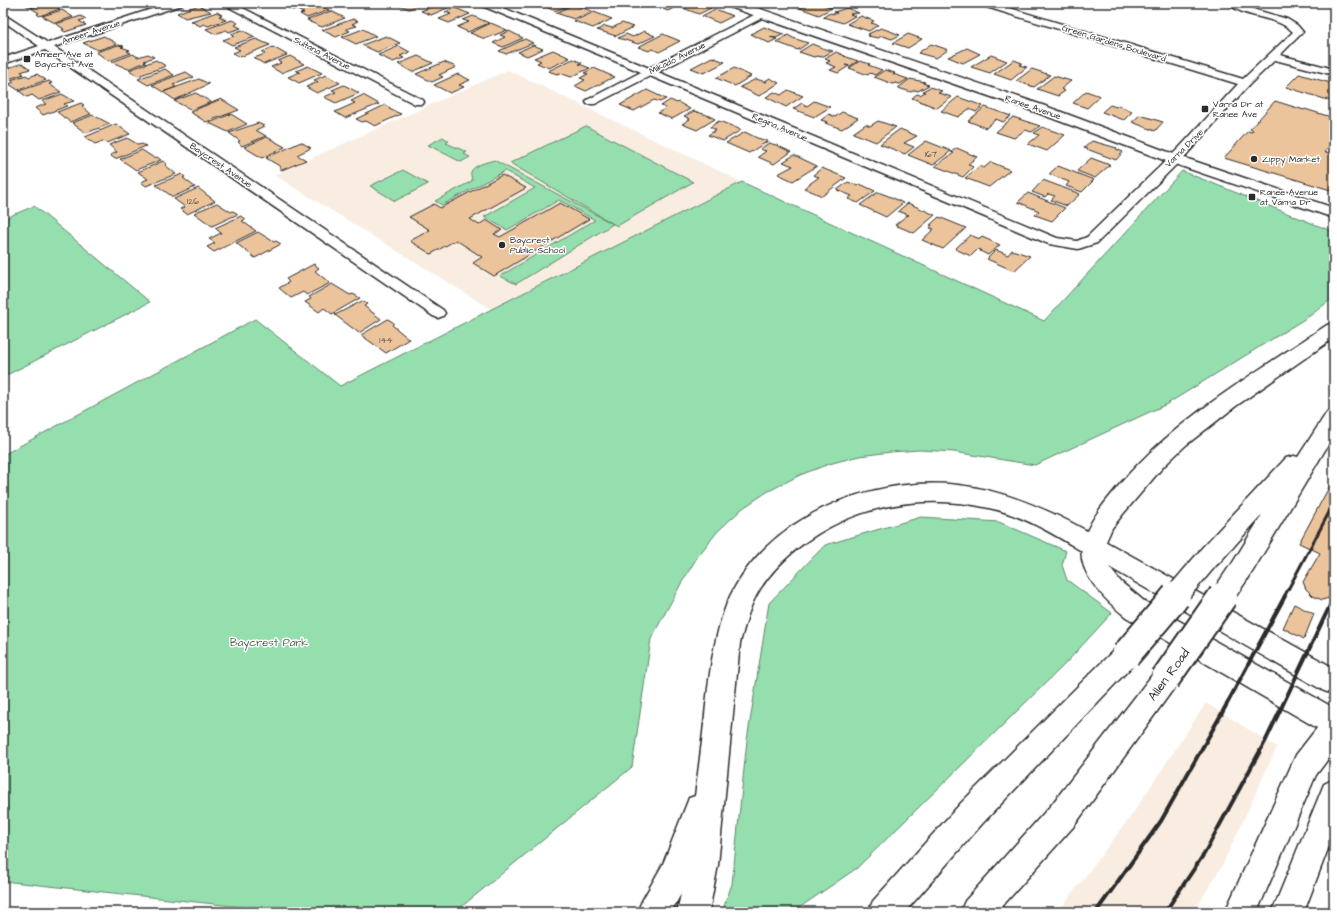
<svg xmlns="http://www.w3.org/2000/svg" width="1337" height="915" viewBox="0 0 1337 915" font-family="'Architects Daughter',sans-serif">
  <rect width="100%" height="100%" fill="#fff"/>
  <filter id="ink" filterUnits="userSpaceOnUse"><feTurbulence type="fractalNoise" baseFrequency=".025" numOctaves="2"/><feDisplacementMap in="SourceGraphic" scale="8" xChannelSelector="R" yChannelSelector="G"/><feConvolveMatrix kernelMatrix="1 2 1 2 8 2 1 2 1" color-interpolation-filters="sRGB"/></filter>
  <g filter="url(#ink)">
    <path fill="#f9ede1" d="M508,70L742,182L491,309L274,175Z
      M1206,703L1277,747L1223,864L1194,912H1058L1131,816Z"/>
    <path fill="#95dfae" stroke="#60856c" d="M586,126L693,182L617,226L510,163Z
      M443,137L449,141L446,143L467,152L464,154L470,157L461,162L428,145Z
      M494,160L613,224L516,284L500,276L595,220L559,200L507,230L484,217L535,188L505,171L442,205L435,201L472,181C472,178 470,174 471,172C473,165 488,162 494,160Z
      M403,170L428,184L395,201L370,186Z
      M1182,171L1334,232V297L1311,315L1167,404L1035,465L954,452L920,450L891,452L859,456L829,464L800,475L767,492L743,508L718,531L698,556L682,582L651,639L632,767L455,912H288L3,881V455L255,319L340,386L742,182L1044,321Z
      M34,206L150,302L3,377V219Z
      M921,517L999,522L1066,551L1062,565L1067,580L1112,613L1065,664L857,868L793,912H722L732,884L747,740L769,603L825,545Z"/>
    <path fill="#ecc49c" stroke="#2b2b2b" d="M22,3H43L29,7Z
      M46,3H50L60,9L39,16L37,14L39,13L31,8Z
      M277,3H308L302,5L304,6L293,10Z
      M315,3L329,10L307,18L300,14L304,13L297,10Z
      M395,3H424L409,9Z
      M430,3H443L441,4L450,7L431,15L421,11L433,6L428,4Z
      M543,3L551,4H572L555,11L546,7L543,8L537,5Z
      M659,3H683L668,11L663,9L668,6Z
      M689,3H695L711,8L699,14L680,7Z
      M809,3H818L832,8L819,15L800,8Z
      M199,5L211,12L185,18L177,13Z
      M572,5L578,6L592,11L574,19L556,13Z
      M455,8L470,14L449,23L439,19L451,14L445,12Z
      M847,8L859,13L850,14L855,16L843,23L823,17L830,13L835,14L837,13L834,12Z
      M715,9L733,16L719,23L702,16Z
      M62,10L73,17L55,23L42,16Z
      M331,11L345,18L322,27L310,22H311L307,20Z
      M217,12L222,15L219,16L226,20L208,26L204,24L200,26L191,21Z
      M594,12L612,19L593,28L574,21Z
      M81,16L86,19L79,21L86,25L65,32L62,30L64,29L56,24Z
      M473,16L489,23L468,32L457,27L469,22L463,20Z
      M861,16L874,21L871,23L878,25L869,31L847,24Z
      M353,19L358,21L352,24L357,26L346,29L350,31L336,37L322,30Z
      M232,20L238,23L235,25L241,28L229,32L226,30L215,34L206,29Z
      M491,23L507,30L485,39L470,33Z
      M622,23L633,27L616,36L597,30L605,26L612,28Z
      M764,27L777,32L784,34L776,38L770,37L777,39L769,43L751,34Z
      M881,28L890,31L900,35L892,39L882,36L878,38L868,36L870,35L868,34Z
      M363,29L376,36L356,44L342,37Z
      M242,30L255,37L232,45L223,40L234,36L231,34Z
      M509,31L523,38L503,47L493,43L505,37L500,35Z
      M644,31L655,36L638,44L618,38L626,34L633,37Z
      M663,34L680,41L659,52L652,49L649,51L638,47Z
      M908,34L922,39L908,48L893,43Z
      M788,35L793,38L808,43L798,50L776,42Z
      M104,36L117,44L98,50L83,43Z
      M386,36L400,43L377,52L362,45Z
      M256,39L270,45L240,57L233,53L240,50L234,47Z
      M525,39L533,43L506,54L499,51Z
      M812,44L825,49L833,51L822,57L817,56L814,57L799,52Z
      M931,44L943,48L948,50L936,58L918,53Z
      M118,45L124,46L121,47L130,50L127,51L131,53L109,61L96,52Z
      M533,45L543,49L527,56L518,52Z
      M399,46L410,52L400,56L404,58L393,62L378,55Z
      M273,47L287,55L264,64L254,58L265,54L262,52Z
      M967,48L980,54L963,63L948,57Z
      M553,50L570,58L549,68L537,63L541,61L534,58Z
      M836,52L845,56H844L858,61L850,66L845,65L849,66L838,73L830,70L836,67L826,63L830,61L825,59Z
      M133,54L138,57L148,54L154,57L144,61L146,62L128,69L112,62Z
      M991,55L1007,61L990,73L971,67Z
      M290,56L304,64L281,73L271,67L281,63L278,61Z
      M418,56L433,63L412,72L398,64Z
      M712,57L725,62L704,73L691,68Z
      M573,59L582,63L579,64L590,68L571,77L560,73L557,74L548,71Z
      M156,60L166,66L138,76L129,70Z
      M1014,60L1022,63L1019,65L1027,67L1011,80L994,74Z
      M860,61L870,64L868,65L882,70L875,75L870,73L868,75L849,68Z
      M444,62L456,67L439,75L443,77L432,82L416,74Z
      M22,63L30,69L21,72L24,74L3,81V70Z
      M308,66L322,73L299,83L288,77L300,72L296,71Z
      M594,68L614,77L586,91L575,86L585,80L580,78L588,74L584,73Z
      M734,68L751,76L735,86L716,78Z
      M165,69L174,75L148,85L138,79Z
      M1032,69L1050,75L1034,87L1016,81Z
      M885,70L895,73L893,74L908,79L900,84L895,83L893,84L874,77Z
      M186,72L194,77L173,85L176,87L163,92L152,85Z
      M37,74L46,80L18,90L9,84L14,82L11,80L26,75L29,77Z
      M458,74L470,80L459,85L464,87L450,93L434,85Z
      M1299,74L1334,84V102L1286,87Z
      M326,75L340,83L317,93L306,87L318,82L314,80Z
      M1054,76L1071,81L1061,89L1065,91L1058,96L1037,89Z
      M770,78L779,83L759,96L740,87L756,79L766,82H767L765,81Z
      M199,79L209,84L175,100L163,92Z
      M910,79L925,82L923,83L929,85L918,91L915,90L911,92L898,88Z
      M49,81L52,83L49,84L61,92L39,100L32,95L27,97L19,91Z
      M344,85L359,93L336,103L324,97L336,92L332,90Z
      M930,87L942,91L938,93L952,97L937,108L912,98L917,94L920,95L925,92L923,91Z
      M647,90L666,99L660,102L654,100L634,111L620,105Z
      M788,90L803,96L786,107L766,97L774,92L781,95Z
      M1086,91L1100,96L1087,108L1073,103Z
      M196,93L211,102L192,110L174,101Z
      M62,94L74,101L64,104L67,106L43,115L35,108L46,104L42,101Z
      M363,95L379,104L345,118L335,112L355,103L351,101Z
      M958,97L983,106L976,112L969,109L958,117L941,111Z
      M221,99L239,110L206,122L190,112Z
      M670,100L677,103L678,102L690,109L672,119L658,113L666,108L661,106Z
      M814,101L830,107L814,117L793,109L802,103L807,106Z
      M1275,101L1304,110L1305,109L1334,118V145L1331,144L1325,152L1334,155V191L1224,158L1248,131L1252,132L1253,130L1250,129Z
      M81,103L84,105L82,106L91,114L70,122L57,112Z
      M385,105L390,108L389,109L401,114L375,126L366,121L362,122L356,119Z
      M1110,105L1116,107L1118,105L1132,112L1124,120L1102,112Z
      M985,107L1011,116L1003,122L996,119L986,128L968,121Z
      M694,111L707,115L715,119L697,130L682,124L690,119L684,116Z
      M842,112L858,118L842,129L825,123L827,122L821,120L829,114L835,117Z
      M231,114L247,124L228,132L209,123Z
      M93,115L110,124L86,133L72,123Z
      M1140,115L1163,122L1155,131L1132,122Z
      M1013,117L1040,126L1032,132L1025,130L1014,138L996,132Z
      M719,121L732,126L741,130L723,141L708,135L716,130L710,127Z
      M878,121L896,127L876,142L853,133L866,124L870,126Z
      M258,123L264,126L256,130L266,136L242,146L238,142L240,141L229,133Z
      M116,124L130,134L107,143L103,141L95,144L85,137Z
      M1042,127L1065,135L1047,151L1028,144L1039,135L1034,133Z
      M900,129L917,136L904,143L914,147L905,154L880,144Z
      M745,132L757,138L768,141L749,153L726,143Z
      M267,137L285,147L262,158L244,147Z
      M127,138L139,145L142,144L146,146L115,159L110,155L117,152L109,145Z
      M926,141L951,151L933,165L908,155Z
      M1092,141L1117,148L1116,149L1123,152L1116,160L1084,148Z
      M301,142L311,148L297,155L306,160L282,170L279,168L281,167L266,158Z
      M769,143L776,145L791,152L774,164L758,157L766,151L760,149Z
      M957,148L977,157L968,164L973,167L963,177L935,166L954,153L951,152Z
      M142,150L154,158L157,157L161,160L136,170L120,159Z
      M794,155L817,166L793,181L778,174L793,166L783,162Z
      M1091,158L1110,165L1095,178L1077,171Z
      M163,161L167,164L165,165L176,174L146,186L141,182L148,179L138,172Z
      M991,162L1010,170L989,187L965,178L980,166L984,168Z
      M1058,166L1094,180L1082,192L1066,186L1069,182L1049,174Z
      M822,168L846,178L822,196L804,188L819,177L813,175Z
      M182,174L185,177L183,178L195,187L173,197L156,185Z
      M502,175L526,188L470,219L479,225L486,220L502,230L494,234L500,237L560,203L589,219L494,276L473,263L482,257L456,240L431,254L410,241L430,230L409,217L434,204L440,208Z
      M1043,180L1080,194L1067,206L1051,200L1055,196L1048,194L1045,197L1032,192Z
      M848,182L858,186L860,184L875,191L858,203L848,199L852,196L837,190Z
      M198,188L215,201L187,214L180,209L185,207L174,199Z
      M878,192L891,197L903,203L886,217L860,205Z
      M1028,193L1065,208L1052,221L1035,215L1039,211L1018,202Z
      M217,203L231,212L233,211L238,214L212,226L194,213Z
      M908,203L935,215L914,233L895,225L906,216L909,215L898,211Z
      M241,216L246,219L242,221L256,231L214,252L207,247L215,243L209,239L221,233L215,228Z
      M939,217L966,228L943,249L922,240L934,229L930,228L932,225H930Z
      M258,232L274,242L276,241L281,244L255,258L236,243Z
      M970,235L980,239L982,237L1000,245L988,255L980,251L981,250L978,249L971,256L955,249Z
      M996,250L1008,255L1012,250L1030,256L1014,271L987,259Z
      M314,264L319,268L315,271L330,283L307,295L303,292L291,298L279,288L289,282L286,279Z
      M332,284L350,295L353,294L360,298L332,314L324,308L319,312L305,302L311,299L309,297Z
      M362,301L367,304L364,306L381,319L359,333L335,315Z
      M388,319L394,323L392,325L409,339L386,353L361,335Z
      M1334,478V589L1329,598L1322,600L1313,596L1306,589L1303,582L1320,553L1299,543Z
      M1294,604L1314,614L1304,639L1283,628Z"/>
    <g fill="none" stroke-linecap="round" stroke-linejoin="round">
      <defs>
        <path id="minor" d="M170,3H184L182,5L54,47L443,310L445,313L443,316L438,318L433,316L45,50L3,64V58L39,46L3,21V14L48,43Z
          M221,3H233L423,100L424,102L423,104H415Z
          M478,3H491L649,68L760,12H766L768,14L766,16L658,72L1057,238L1077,241L1087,237L1179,148L1238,84L980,5L978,3H993L1243,79L1293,32C1277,15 1243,19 1228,3H1241L1256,10L1287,19L1297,25L1303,32L1280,55L1334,69V75L1275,60L1249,85L1187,154L1097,243L1078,249L1049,244L650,76L595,104H587L586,102L587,100L641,72L480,5Z"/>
        <path id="tertiary" d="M725,3H743L1048,107L1179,156L1334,208V218L1169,162L1038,113L727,6Z
          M1093,536L1101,539L1334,668V694L1324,691L1109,567L1121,582L1144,601L1334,708V736L1324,732L1126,617C1106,601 1070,567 1085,539Z"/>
        <path id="motorway" d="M1334,323V338L1236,406L1186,445L1163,467L1123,514L1112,528L1101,553L1093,556L1085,553C1055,535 1023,515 989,508C922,493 853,505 799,547C784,559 770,573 760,589C749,606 745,625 740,643L718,865L709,912H677L681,894L671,912H637L642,901L663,864L689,798L695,796C699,766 703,735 706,705C710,670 714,636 727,603C763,518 870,475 958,485C1004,490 1047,509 1087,531C1095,513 1108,499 1120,484C1178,417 1255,373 1327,325Z
          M1334,409V435L1248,579L1239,582L1230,579L1227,572L1262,515L1218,564L1209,567L1200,564L1197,557L1200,550L1286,458L1294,456L1298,457L1327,412Z
          M1126,643L1135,647L1139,655L1135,663L982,824L905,912H868L873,901L961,803L1117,647Z
          M1165,667L1174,670L1178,679L1174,688L1074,826L997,912H960L965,901L1052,804L1156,670Z
          M1334,715V751L1316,775L1257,912H1225L1296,755L1324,719Z
          M1334,779V833L1304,912H1272L1324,784Z"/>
      </defs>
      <use href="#minor" stroke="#2b2b2b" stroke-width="3"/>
      <use href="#tertiary" stroke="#2b2b2b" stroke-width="3"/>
      <use href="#motorway" stroke="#2b2b2b" stroke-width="3"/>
      <use href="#minor" fill="#fff" fill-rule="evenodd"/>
      <use href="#tertiary" fill="#fff" fill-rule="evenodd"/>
      <use href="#motorway" fill="#fff" fill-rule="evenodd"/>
      <path stroke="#2b2b2b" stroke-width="3" d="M1284,597L1334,503"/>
      <path stroke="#2b2b2b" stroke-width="4" d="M1096,912L1161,821L1222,713L1285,596
        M1165,912L1204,854L1266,740L1334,597"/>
      <defs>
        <path id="motorway-bridge-far1" d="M1175,597L1209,557
          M1222,597L1239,572"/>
        <path id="motorway-bridge" d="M1126,655L1176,596
          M1165,679L1223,596"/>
      </defs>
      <use href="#motorway-bridge-far1" stroke="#2b2b2b" stroke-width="25" stroke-linecap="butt"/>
      <use href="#motorway-bridge" stroke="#2b2b2b" stroke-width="32" stroke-linecap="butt"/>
      <use href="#motorway-bridge-far1" stroke="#fff" stroke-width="22"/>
      <use href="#motorway-bridge" stroke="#fff" stroke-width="28"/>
    </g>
  </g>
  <g fill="#2b2b2b" stroke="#fff" stroke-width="1.5">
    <rect x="23" y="55" width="8" height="8" rx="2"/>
    <rect x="1201" y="105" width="8" height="8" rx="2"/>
    <circle cx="1254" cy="159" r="4"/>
    <rect x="1248" y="193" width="8" height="8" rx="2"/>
    <circle cx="502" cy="245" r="4"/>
  </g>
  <g text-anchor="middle" stroke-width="3" stroke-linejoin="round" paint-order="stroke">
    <g font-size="9" fill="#2b2b2b" stroke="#fff">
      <text transform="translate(91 32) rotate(-18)" y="3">Ameer Avenue</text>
      <text transform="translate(1114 43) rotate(17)" y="3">Green Gardens Boulevard</text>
      <text transform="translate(322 53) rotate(27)" y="3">Sultana Avenue</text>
      <text transform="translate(677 58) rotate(-27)" y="3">Mikado Avenue</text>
      <text transform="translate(1033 107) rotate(19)" y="3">Ranee Avenue</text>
      <text transform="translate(780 127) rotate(23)" y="3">Regina Avenue</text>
      <text transform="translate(1184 148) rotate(-45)" y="3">Varna Drive</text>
      <text transform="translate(221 165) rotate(34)" y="3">Baycrest Avenue</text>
    </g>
    <g font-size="9" fill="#2b2b2b" stroke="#fff" text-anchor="start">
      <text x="35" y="57">Ameer Ave at<tspan x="35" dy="10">Baycrest Ave</tspan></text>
      <text x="1213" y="107">Varna Dr at<tspan x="1213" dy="10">Ranee Ave</tspan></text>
      <text x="1262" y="162">Zippy Market</text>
      <text x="1260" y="195">Ranee Avenue<tspan x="1260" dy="10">at Varna Dr</tspan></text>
      <text x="510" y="243">Baycrest<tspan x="510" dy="10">Public School</tspan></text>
    </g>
    <g font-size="9" fill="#5b5147">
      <text x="931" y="157">167</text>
      <text x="193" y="204">126</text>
      <text x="386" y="343">144</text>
    </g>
    <g font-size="11" fill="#4b6152" stroke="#fff">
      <text x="269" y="646">Baycrest Park</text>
    </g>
    <g font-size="13" fill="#2b2b2b" stroke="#fff">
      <text transform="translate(1168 674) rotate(-54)" y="5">Allen Road</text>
    </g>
  </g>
  <rect width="1337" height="915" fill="none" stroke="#fff" stroke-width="16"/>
  <rect x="8" y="8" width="1321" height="899" fill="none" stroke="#2b2b2b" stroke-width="1.5" filter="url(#ink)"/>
</svg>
